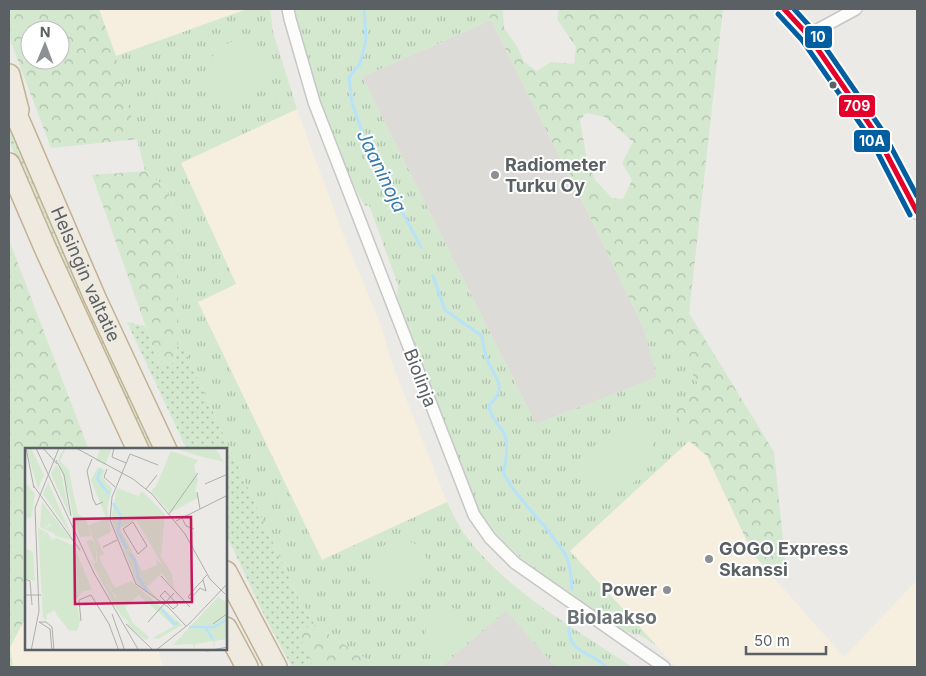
<svg xmlns="http://www.w3.org/2000/svg" width="926" height="676" viewBox="0 0 926 676" font-family="Inter,sans-serif">
  <defs>
    <pattern id="grass-dots" width="8" height="8" patternUnits="userSpaceOnUse" patternTransform="scale(1.25)"><rect width="8" height="8" fill="#d4e8d0"/><path d="M2 2h.1M6 6h.1" fill="none" stroke="#afbfac" stroke-width="1.8" stroke-linecap="round"/></pattern>
    <pattern id="forest-crowns" width="20" height="18" patternUnits="userSpaceOnUse" patternTransform="scale(1.25)"><rect width="20" height="18" fill="#d4e8d0"/><path d="M2 6a3 3 0 1 1 6 0M12 15a3 3 0 1 1 6 0" fill="none" stroke="#afbfac"/></pattern>
    <pattern id="park-tufts" width="24" height="20" patternUnits="userSpaceOnUse" patternTransform="scale(1.25)"><rect width="24" height="20" fill="#d4e8d0"/><path d="M3 7l-1-3M5 7V3M7 7l1-3M15 17l-1-3M17 17v-4M19 17l1-3" fill="none" stroke="#afbfac"/></pattern>
  </defs>
  <rect width="100%" height="100%" fill="#ebeae6"/>
  <path fill="#f6eede" d="M99,9H247L116,56Z
    M297,109L340,226L382,328L390,358L447,502L322,560L198,302L236,284L181,163Z
    M689,441L707,456L753,554L844,657L917,580V667H676L569,551Z
    M26,617V650H158L163,667H13L10,648Z"/>
  <path fill="#dcdbd7" d="M491,20L594,225L644,329L658,377L536,424L362,77Z
    M506,610L556,667H441Z"/>
  <path fill="url(#grass-dots)" d="M9,120L155,450H148L138,430L70,282L9,141Z
    M127,322L145,326L159,364L174,363L179,338L299,599L315,625L297,631L314,667H292L266,619L226,534V450H187Z"/>
  <path fill="url(#forest-crowns)" fill-rule="evenodd" d="M9,9H99L116,56L138,139L51,148L9,37ZM30,30H60V60H30Z
    M487,9H503L504,28L517,46L524,62L537,71L551,62L574,64L576,47L557,19L559,9H723L689,313L774,452L786,569L775,579L753,554L707,456L689,441L674,408L700,387L686,364L669,347L644,329L594,225L491,20ZM586,113L605,117L633,142L622,163L632,180L623,199L612,198L595,180L586,154L580,120Z
    M145,171L166,187L177,221L179,338L174,363L159,364L92,175Z
    M9,240L89,450H26V617L10,647L13,667H9Z
    M315,625L368,660L372,667H314L296,631Z"/>
  <path fill="url(#park-tufts)" d="M247,9H270L273,32L297,109L181,163L236,284L198,302L322,560L447,502C452,512 457,523 463,532C504,590 575,628 632,667H556L506,611L441,667H372L368,660L315,625L299,599L179,338L177,221L166,187L145,171L116,56Z
    M295,9H487L491,20L362,77L536,424L657,377L644,329L669,347L686,364L700,387L674,408L689,441L570,551L656,645L638,634L636,635L620,629L550,581L525,562L485,523L479,511L459,464L397,296L398,285L369,205L365,206C350,182 341,156 331,129C316,91 299,51 295,9Z"/>
  <path fill="#d4e8d0" d="M250,39C300,70 225,135 206,92C198,75 212,51 227,44C234,40 242,39 250,39Z
    M624,426C678,429 649,493 606,491C599,491 590,487 587,480C574,456 605,433 624,426Z
    M395,540C409,540 421,543 426,557C428,562 429,567 428,572C423,589 396,594 381,589C350,577 374,547 395,540Z
    M451,607C482,618 465,655 435,654C418,637 426,610 451,607Z"/>
  <g fill="none" stroke-linecap="round" stroke-linejoin="round">
    <path stroke="#b8e2f8" stroke-width="3" d="M364,9L366,39L360,64L349,77L352,103L367,146L421,247
      M433,276L445,310L482,336C483,343 484,352 487,359C495,379 509,387 489,405C490,417 498,423 504,433C508,442 507,462 503,472C515,496 536,514 552,536C557,543 564,550 567,558C571,568 571,579 572,589
      M569,628C569,655 592,651 606,667"/>
    <defs>
      <path id="minor" d="M288,9L290,19L314,102L474,515L490,538L515,563L664,667
        M808,35L856,9"/>
      <path id="tertiary" d="M784,9L808,35L876,134L917,212"/>
      <g id="motorway">
        <path d="M9,75L18,110"/>
        <path id="s1" d="M9,98L95,298L166,450"/>
        <path d="M9,164L46,250L138,450"/>
        <path d="M226,572L276,667"/>
        <path d="M226,628L247,667"/>
      </g>
    </defs>
    <use href="#minor" stroke="#c6c7c6" stroke-width="14"/>
    <use href="#tertiary" stroke="#c6c7c6" stroke-width="16"/>
    <use href="#motorway" stroke="#c3b092" stroke-width="24"/>
    <use href="#minor" stroke="#fcfcfb" stroke-width="11"/>
    <use href="#tertiary" stroke="#fcfcfb" stroke-width="14"/>
    <use href="#motorway" stroke="#efeae0" stroke-width="21"/>
    <defs>
      <path id="bus-1" d="M784,9L808,35L876,134L917,212"/>
      <path id="bus-2" d="M778,14L802,40L870,138L910,215"/>
      <path id="bus-3" d="M794,9L814,31L882,130L917,196"/>
    </defs>
    <use href="#bus-1" stroke="#fff" stroke-width="9"/>
    <use href="#bus-2" stroke="#fff" stroke-width="9"/>
    <use href="#bus-3" stroke="#fff" stroke-width="9"/>
    <use href="#bus-1" stroke="#e4002b" stroke-width="5"/>
    <use href="#bus-2" stroke="#005ea1" stroke-width="5"/>
    <use href="#bus-3" stroke="#005ea1" stroke-width="5"/>
  </g>
  <circle fill="#5b6064" stroke="#fff" stroke-width="2" cx="833" cy="85" r="4.5"/>
  <g fill="#8d9092" stroke="#fff" stroke-width="2">
    <circle cx="495" cy="175" r="5"/>
    <circle cx="709" cy="559" r="5"/>
    <circle cx="667" cy="590" r="5"/>
  </g>
  <g text-anchor="middle" stroke-width="4" stroke-linejoin="round" paint-order="stroke">
    <g font-size="18" font-weight="bold" fill="#5b6064" stroke="#fff" text-anchor="start">
      <text x="505" y="171">Radiometer<tspan x="505" dy="21">Turku Oy</tspan></text>
      <text x="719" y="555">GOGO Express<tspan x="719" dy="21">Skanssi</tspan></text>
      <text x="657" y="596" text-anchor="end">Power</text>
    </g>
    <g font-size="18" fill="#5b6064" stroke="#fff">
      <text dy="6" stroke="none"><textPath href="#s1" startOffset="192">Helsingin valtatie</textPath></text>
      <text transform="translate(420 378) rotate(69)" y="6">Biolinja</text>
    </g>
    <g font-size="19" font-style="italic" fill="#387bad" stroke="#fff">
      <text transform="translate(382 171) rotate(64)" y="7">Jaaninoja</text>
    </g>
    <g font-size="19" font-weight="bold" fill="#6c7276" stroke="#fff">
      <text x="612" y="624">Biolaakso</text>
    </g>
  </g>
  <g transform="translate(25 448)">
    <rect width="202" height="202" fill="#ebeae6"/>
    <path d="M1,0H6L19,27L13,41ZM39,0H41L35,13L44,22L48,44L44,46L33,11ZM31,17L35,21L46,70L26,26ZM23,34L47,88L18,46ZM17,54L47,92L30,88L26,74L19,81L15,79ZM13,80L21,84L16,88L22,172L18,170ZM65,111L70,116L72,113L102,175L109,176L124,189L121,192L106,181L89,157Z" fill="#d4e8d0"/>
    <path d="M149,0H190L199,14L174,8ZM146,3L173,12L169,18L173,32L170,44L174,49L145,65L126,43L131,38ZM0,34L10,46L6,70L0,69ZM117,43L140,66L136,109L147,126L149,141L137,125L135,121L138,118L110,70L109,55ZM48,44L53,66L61,71L66,88L55,89L47,65L44,45ZM26,68L39,85L36,88L19,81L26,77L22,71ZM22,84L27,92L32,90L49,98L67,142L58,143L51,152L55,173L52,183L44,182L30,162L21,167L16,88ZM67,92L71,98V116L61,93ZM0,100L8,104L10,133L0,130ZM90,149L97,153L109,177L106,178L92,158Z" fill="#d4e8d0"/>
    <path d="M75,0H87L80,17L71,13ZM73,19L80,22L77,29L87,41L82,60L86,84L72,91L79,106L74,109L90,140L106,133L157,177L133,191L128,190L149,178L114,147L100,159L88,145L72,113L71,98L63,78L81,70L66,32ZM92,40L113,48L109,55L111,72L95,80L117,123L132,117L131,111L138,118L135,121L137,125L122,139L133,151L113,137L86,71ZM48,143L55,173L52,183L44,182L31,166L24,147ZM193,149L202,155V191L190,193L189,200L188,193L170,196V202L168,196L148,197Z" fill="#d4e8d0"/>
    <path d="M192,158L198,164L187,175L181,168Z" fill="#d4e8d0"/>
    <path fill="none" stroke="#b8e2f8" stroke-width="2.5" d="M76,21L72,31L84,46M88,55L96,68L93,83L102,101M104,105L110,112L113,129L122,143M137,161L149,176L153,175M179,178L188,191M164,179H189L203,171"/>
    <path fill="none" stroke="#adafae" stroke-width="1" d="M1,0L9,40M11,0L69,125L114,203M18,0L32,16M51,0L108,31L127,46L160,86L185,131L200,146M89,0L87,9L101,15M67,11L62,23L68,51L71,57L78,54M31,12L39,27L46,68M133,17L105,6L87,49L85,72L111,136L143,159L161,178M82,21L79,29L90,39M180,36L203,26M8,37L55,102M121,41L132,27M172,44L175,61M144,66L173,25M157,70L161,78L169,81M151,73L203,47M108,74L122,98L113,106L98,81ZM78,99L92,92M136,128L165,159M0,131L5,133L7,157M178,132L181,143L175,140L165,151L163,149L171,139L178,132V131L182,127M140,143L153,157L148,161L135,148ZM0,147H16M87,166L100,203M56,173L54,152L66,147L84,176L94,203M14,174H21L27,179L29,203M14,174L25,181L27,203M123,174L149,145M101,176L128,202M188,176L203,165M6,203L14,163L10,60L34,0M130,203L164,176L203,135M181,203L203,199"/>
    <path fill="#c2185b" fill-opacity="0.15" stroke="#c2185b" stroke-width="2.5" d="M166,69L167,154L50,156L49,71Z"/>
    <rect width="202" height="202" fill="none" stroke="#5b6064" stroke-width="2.5"/>
  </g>
  <g stroke="#fff" stroke-width="2">
    <rect x="804" y="25" width="29" height="24" rx="5" fill="#005ea1"/>
    <rect x="838" y="94" width="38" height="24" rx="5" fill="#e4002b"/>
    <rect x="853" y="129" width="38" height="24" rx="5" fill="#005ea1"/>
  </g>
  <g font-size="14" text-anchor="middle" font-weight="bold" fill="#fff">
    <text x="818" y="42">10</text>
    <text x="857" y="111">709</text>
    <text x="872" y="146">10A</text>
  </g>
  <rect width="926" height="676" fill="none" stroke="#5b6064" stroke-width="20"/>
  <g transform="translate(45 45) rotate(1)"><circle r="24" fill="#ffffff" stroke="#bdbfc1"/>
  <path d="M0-4L9 19L0 12L-9 19Z" fill="#8d9092"/>
  <text y="-8" font-size="14" font-weight="bold" text-anchor="middle" fill="#5b6064">N</text>
  </g>
  <path d="M746 646v8h80v-8" fill="none" stroke="#5b6064" stroke-width="2.5"/>
  <text x="754" y="646" font-size="15" fill="#5b6064" stroke="#ffffff" stroke-width="4" paint-order="stroke">50 m</text>
</svg>
